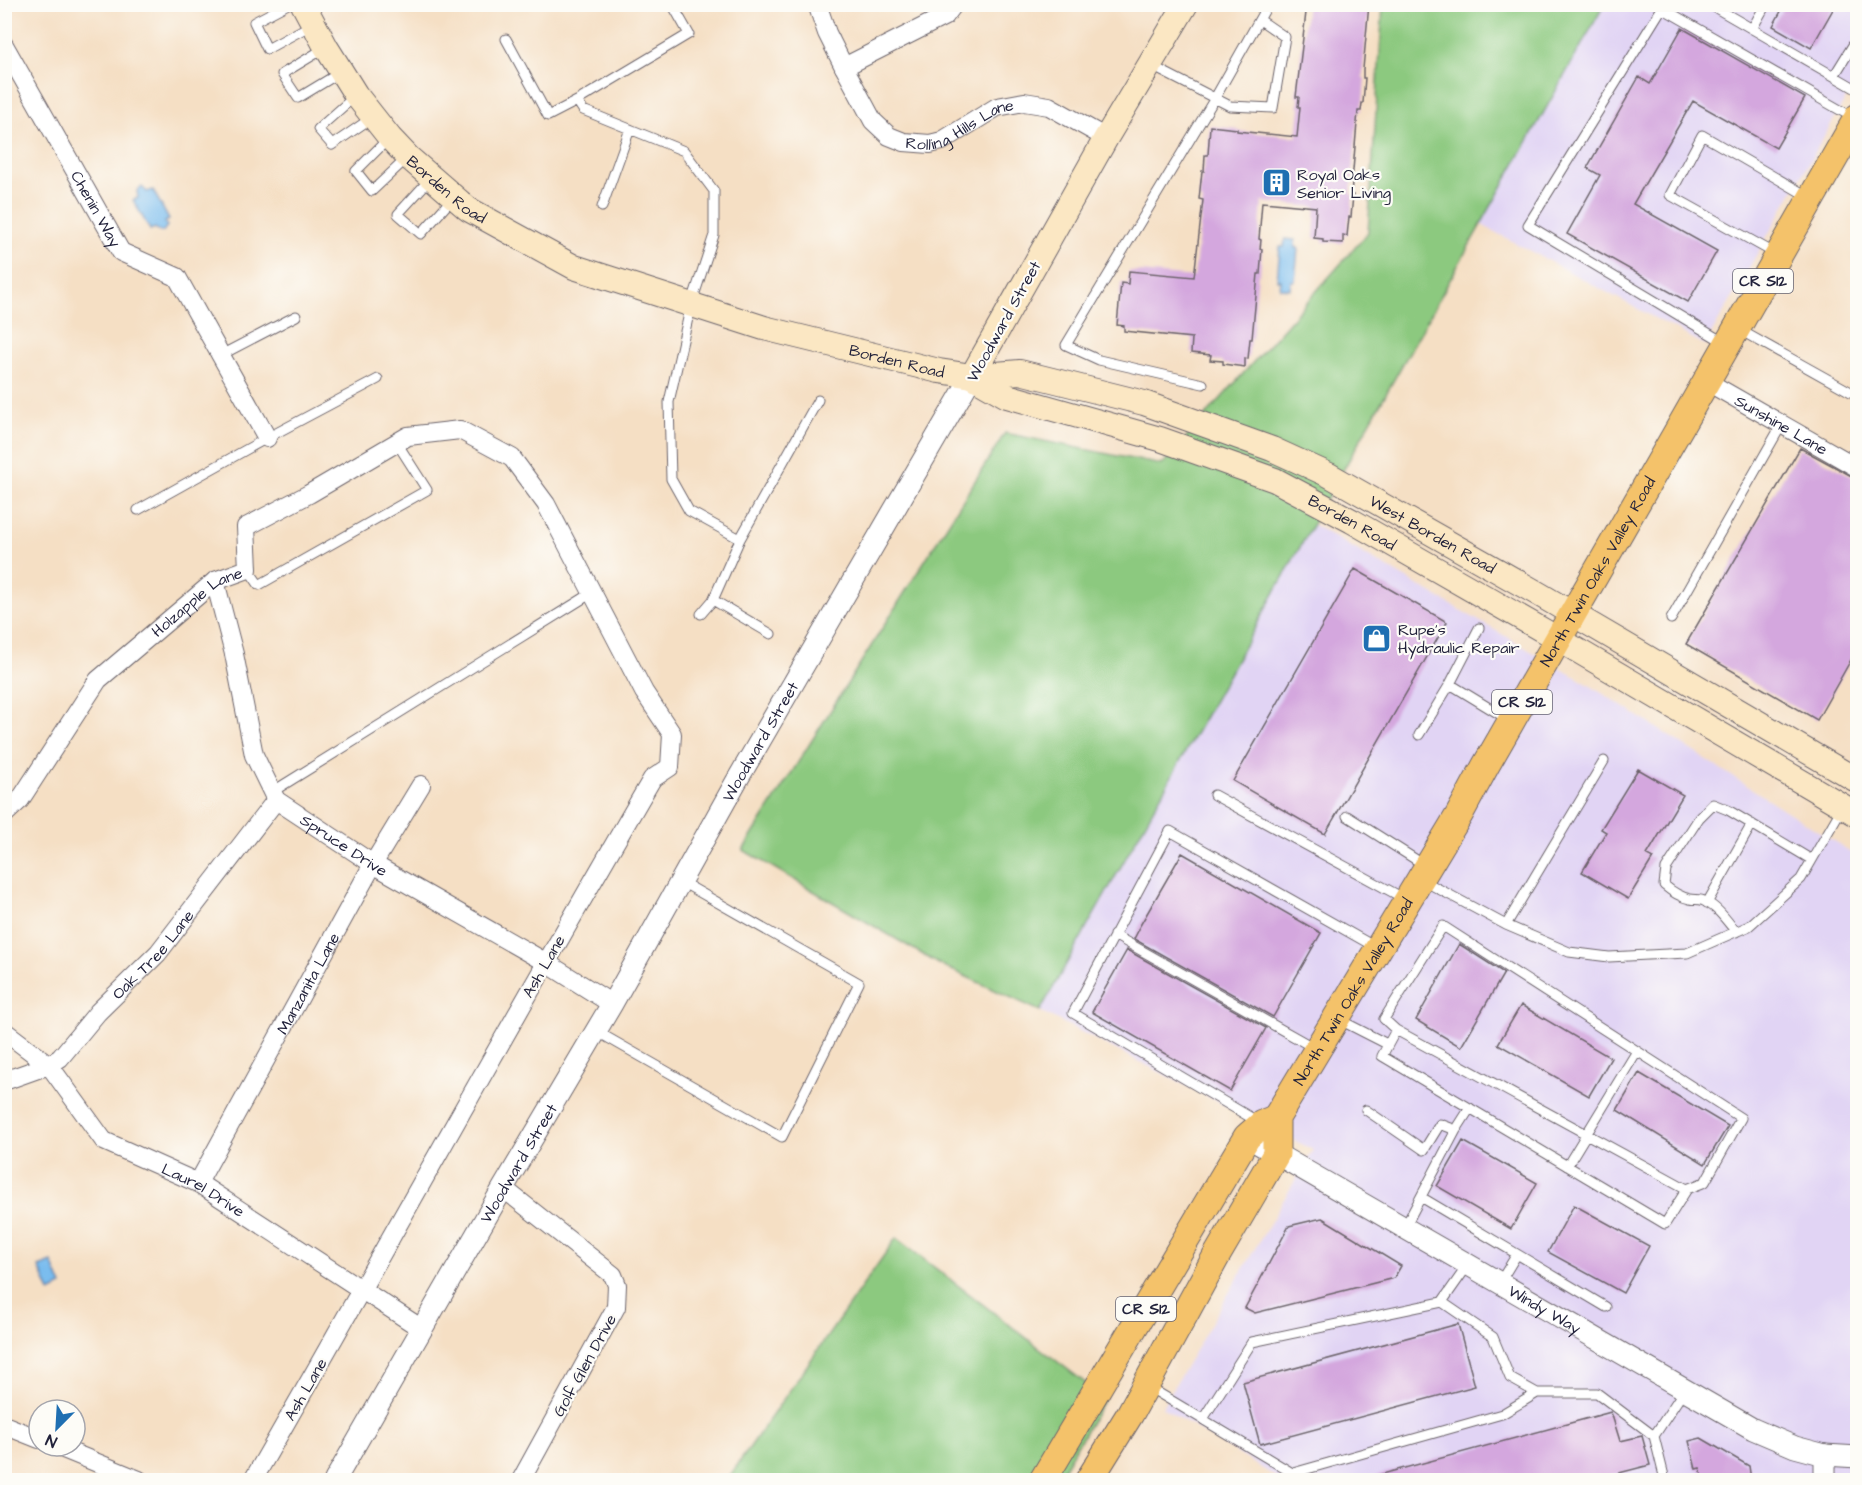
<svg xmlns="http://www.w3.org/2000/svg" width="1862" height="1485" viewBox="0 0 1862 1485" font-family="'Architects Daughter',sans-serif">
  <rect width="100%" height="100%" fill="#fdfcf7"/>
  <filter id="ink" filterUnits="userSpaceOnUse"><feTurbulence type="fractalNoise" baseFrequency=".0167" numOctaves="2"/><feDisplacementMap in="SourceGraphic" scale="12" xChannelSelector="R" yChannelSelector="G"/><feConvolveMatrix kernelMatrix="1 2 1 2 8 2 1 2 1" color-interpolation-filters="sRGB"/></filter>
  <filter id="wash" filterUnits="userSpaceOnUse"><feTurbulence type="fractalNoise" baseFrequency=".008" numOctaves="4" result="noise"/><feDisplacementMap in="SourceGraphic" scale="24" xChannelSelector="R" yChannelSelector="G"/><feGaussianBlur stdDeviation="1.35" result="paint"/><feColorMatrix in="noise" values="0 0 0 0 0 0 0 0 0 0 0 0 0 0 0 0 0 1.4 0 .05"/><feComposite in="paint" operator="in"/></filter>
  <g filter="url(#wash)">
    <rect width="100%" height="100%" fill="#f5dfc4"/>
    <path fill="#e1d4f4" d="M1604,5H1857V79L1705,345L1480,224Z
      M1312,524L1586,683L1857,856V1480H1785L1778,1473L1773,1480H1281L1162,1407L1313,1150L1040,1011Z"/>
    <path fill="#8cc97f" stroke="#57765d" stroke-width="1.5" d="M1383,5H1604L1040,1011L939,964L743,850L1005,433L1162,465L1368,233Z
      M896,1238L1105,1398L1057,1480H727Z"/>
    <path fill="#78bbee" stroke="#4d6e94" stroke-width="1.5" d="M142,187L147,192L153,190L169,220L165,222L167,226L163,232H160L155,228L150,230L133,200L138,198L137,191Z
      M1285,239L1295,240V248H1298L1295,281H1291L1290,289L1280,288L1281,280H1277L1280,247H1284Z
      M52,1262L62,1286L50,1292L39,1267Z"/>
    <g id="blocks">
      <path fill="#d4a7de" d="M1307,4H1369L1363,69V78H1365L1363,103H1362L1361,111H1358L1351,194L1353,195L1351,217H1349L1347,236L1343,235V243L1323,242V239L1314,238L1316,207L1262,202L1259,239L1261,240L1260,249H1262L1260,274H1258L1252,339H1250L1248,359L1245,358V367L1223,364V361L1210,360L1211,355L1191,353L1192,338L1124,331V326L1117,325L1121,283L1128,284L1129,271L1194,277L1203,200L1199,199L1202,171H1204L1205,155H1208L1210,126L1237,129V131L1297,137L1300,107H1298L1299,97H1296Z
        M1785,4H1836L1811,48L1773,26Z
        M1682,28L1805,98L1776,148L1693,101L1633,204L1717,251L1688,302L1567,234L1600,175L1587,168L1639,77L1650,84Z
        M1800,448L1857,479V649L1817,720L1686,644Z
        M1355,569L1447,622L1325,834L1233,781Z
        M1638,769L1683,795L1647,855L1653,858L1628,899L1582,872L1606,832L1601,829Z
        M1182,853L1321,933L1273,1017L1134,939L1139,929H1138Z
        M1459,944L1504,973L1461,1047L1416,1020Z
        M1127,950L1266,1028L1230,1091L1092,1012Z
        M1521,1005L1611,1058L1589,1096L1498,1044Z
        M1639,1073L1728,1126L1705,1164L1617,1110Z
        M1463,1141L1537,1183L1511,1229L1437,1186Z
        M1574,1205L1649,1246L1623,1293L1548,1252Z
        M1322,1218L1401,1266L1394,1278L1255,1313L1245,1308L1289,1226Z
        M1458,1324L1475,1386L1260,1444L1243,1382Z
        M1611,1412L1620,1441L1642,1436L1650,1465L1592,1480H1376L1375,1476Z
        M1701,1438L1749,1466L1751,1480H1704L1700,1468L1696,1469L1689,1441Z"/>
    </g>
  </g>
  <g filter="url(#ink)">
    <use href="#blocks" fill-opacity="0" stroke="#6c646b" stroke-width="1.5"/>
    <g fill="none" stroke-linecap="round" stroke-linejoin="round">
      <defs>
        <path id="service" d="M288,4L254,22L267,49L313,24
          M1709,4L1858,90
          M1752,29L1766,4
          M506,39L548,116L577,101L583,110L684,151L714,191V235L691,305L669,402L671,479L689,511L740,539L713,600L701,614
          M325,48L282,74L298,98L341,72
          M1150,65L1230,106L1273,108L1285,37L1260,20
          M1834,76L1858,37
          M355,96L318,129L332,145L373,117
          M577,101L689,34L672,4
          M388,139L356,171L372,191L406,159
          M432,177L398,214L421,234L452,199
          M602,207L630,129
          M1776,254L1670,195L1702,135L1809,197
          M1738,329L1858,396
          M1725,343L1528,225L1662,8L1854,118
          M221,355L296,316
          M1203,384L1099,360L1066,345L1215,98L1268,4
          M138,510L267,438L378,379
          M740,539L818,400
          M248,569L259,585L427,490L397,443
          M713,600L771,634
          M1671,619L1782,424
          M1450,684L1479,628
          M1419,735L1450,684L1509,720
          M272,792L592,593
          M1214,795L1405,899
          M1347,816L1426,866
          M1422,880L1506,925L1604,761
          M1707,903L1752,824
          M1506,925L1569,952L1609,957L1687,953L1749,926L1801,879L1842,808
          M1736,932C1727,921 1718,907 1704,901C1700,899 1695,900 1690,899C1680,897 1671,891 1664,885L1666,869L1699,818L1713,804L1728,810L1812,860
          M1114,935L1316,1049
          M1338,1019L1387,1044
          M1396,1030L1687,1189L1665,1224L1382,1056Z
          M1396,1030L1384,1019L1443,926L1741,1118L1705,1182L1687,1189
          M596,1031L782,1137L859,983L680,881
          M1366,1110L1424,1150L1440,1124L1456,1130L1470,1108
          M1260,1123L1073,1013L1170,831L1377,948
          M1567,1166L1637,1051
          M1421,1197L1606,1307
          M1405,1227L1456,1130
          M1500,1282L1517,1254
          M1442,1302L1493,1337L1510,1378L1537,1393H1597L1654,1436
          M1147,1386L1304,1480
          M1203,1419L1252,1342L1442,1302L1468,1265
          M1293,1473L1502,1414L1537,1393
          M1665,1480L1654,1436L1685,1389"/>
        <g id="minor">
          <path d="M817,4L827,33L844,67L945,16L954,4"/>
          <path id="s1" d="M4,45L121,252L177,277L267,438"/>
          <path id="s2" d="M844,67L873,121L889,136L904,142L930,144L942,141L997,107L1024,102L1049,106L1106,138"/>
          <path id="s3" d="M1706,381L1858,468"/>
          <path id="s4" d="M215,581L234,654L254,755L276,800L373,864L545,962L612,1004"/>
          <path id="s5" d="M4,815L20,800L98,680L215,581L248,569L246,527L309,494L408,436L460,430L512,458L546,504L644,692L672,734L670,767L652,779C516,1012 387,1247 253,1480"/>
          <path id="s6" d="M4,1031L49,1065L104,1141L198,1183L422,1329"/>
          <path id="s7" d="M4,1081L49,1065L60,1058L98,1012L158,953L276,800"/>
          <path id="s8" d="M198,1183L373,864L421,785"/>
          <path d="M503,1188L613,1275L617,1285L616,1307L521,1480"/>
          <path d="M4,1425L39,1439"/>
          <path d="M56,1446L139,1480"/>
        </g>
        <g id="tertiary">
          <path id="s9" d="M1247,1137L1753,1429L1795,1447L1825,1455V1480"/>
          <path d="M1825,1455L1858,1457"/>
          <path id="s10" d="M335,1480L503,1188L612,1004L736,782L972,376"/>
        </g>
        <g id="secondary">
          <path id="s11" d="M303,4L326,47L356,95L390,138L408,157L468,209L574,267L764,328L939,371L972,376L1007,396L1160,439L1275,480L1352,521L1558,639L1858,815"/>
          <path id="s12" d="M972,376L1020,372L1144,403L1272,449L1329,475L1537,593L1858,781"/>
          <path d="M972,376L1106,138L1186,4"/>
        </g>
        <g id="primary">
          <path d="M1043,1480L1247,1137L1262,1124L1276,1118"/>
          <path id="s13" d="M1089,1480L1130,1414L1217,1255L1276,1154V1118L1459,815L1486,765L1858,117"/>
        </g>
      </defs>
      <use href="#service" stroke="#6c646b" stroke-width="11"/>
      <use href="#minor" stroke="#6c646b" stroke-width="20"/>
      <use href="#tertiary" stroke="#6c646b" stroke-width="23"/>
      <use href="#secondary" stroke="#6c646b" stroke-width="26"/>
      <use href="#primary" stroke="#6c646b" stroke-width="29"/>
      <use href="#service" stroke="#fff" stroke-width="9"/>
      <use href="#minor" stroke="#fff" stroke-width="18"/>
      <use href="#tertiary" stroke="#fff" stroke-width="21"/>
      <use href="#secondary" stroke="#fbe7c3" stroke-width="24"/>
      <use href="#primary" stroke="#f4c26a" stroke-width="27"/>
    </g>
  </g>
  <defs>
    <symbol id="building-square" viewBox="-11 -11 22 22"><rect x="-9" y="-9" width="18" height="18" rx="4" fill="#1f6fb2" stroke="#fdfcf7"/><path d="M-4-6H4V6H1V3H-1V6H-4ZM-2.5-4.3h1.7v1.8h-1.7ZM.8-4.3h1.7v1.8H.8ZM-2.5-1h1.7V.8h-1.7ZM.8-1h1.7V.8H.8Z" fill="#fff"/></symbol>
    <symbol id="shop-square" viewBox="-11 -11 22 22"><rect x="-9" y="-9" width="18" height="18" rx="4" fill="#1f6fb2" stroke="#fdfcf7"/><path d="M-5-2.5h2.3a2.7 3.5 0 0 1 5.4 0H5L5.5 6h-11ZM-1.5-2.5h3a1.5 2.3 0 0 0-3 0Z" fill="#fff"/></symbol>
  </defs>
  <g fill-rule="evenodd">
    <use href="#building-square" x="1260" y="166" width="33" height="33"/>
    <use href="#shop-square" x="1360" y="622" width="33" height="33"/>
  </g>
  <g text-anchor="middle" stroke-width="4.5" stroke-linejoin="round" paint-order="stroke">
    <g fill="#fdfcf7" stroke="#646373" stroke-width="1.5">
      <rect x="1733" y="269" width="60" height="24" rx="4.5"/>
      <rect x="1492" y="690" width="60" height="24" rx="4.5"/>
      <rect x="1116" y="1297" width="60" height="24" rx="4.5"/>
    </g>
    <g font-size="15" font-weight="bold" fill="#22223b">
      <text x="1763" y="286">CR S12</text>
      <text x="1522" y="707">CR S12</text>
      <text x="1146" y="1314">CR S12</text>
    </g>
    <g font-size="16" fill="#22223b" stroke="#fdfcf7">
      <text dy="6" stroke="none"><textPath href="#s2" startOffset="160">Rolling Hills Lane</textPath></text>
      <text dy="6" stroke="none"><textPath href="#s11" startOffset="237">Borden Road</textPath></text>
      <text dy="6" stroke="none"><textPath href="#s1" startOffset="188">Chenin Way</textPath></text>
      <text transform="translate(1003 321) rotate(-61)" y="6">Woodward Street</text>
      <text dy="6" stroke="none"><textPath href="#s11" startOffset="723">Borden Road</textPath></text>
      <text dy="6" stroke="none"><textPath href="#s3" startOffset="87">Sunshine Lane</textPath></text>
      <text dy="6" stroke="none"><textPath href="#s11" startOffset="1209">Borden Road</textPath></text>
      <text dy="6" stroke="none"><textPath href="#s12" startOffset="494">West Borden Road</textPath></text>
      <text dy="6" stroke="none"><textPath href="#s13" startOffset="1046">North Twin Oaks Valley Road</textPath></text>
      <text dy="6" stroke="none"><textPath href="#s5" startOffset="292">Holzapple Lane</textPath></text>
      <text dy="6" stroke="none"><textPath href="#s10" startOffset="852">Woodward Street</textPath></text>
      <text dy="6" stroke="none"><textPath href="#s4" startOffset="310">Spruce Drive</textPath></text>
      <text dy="6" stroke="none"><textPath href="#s7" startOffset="200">Oak Tree Lane</textPath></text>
      <text transform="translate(543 966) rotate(-60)" y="6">Ash Lane</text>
      <text dy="6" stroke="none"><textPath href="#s8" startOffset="228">Manzanita Lane</textPath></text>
      <text dy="6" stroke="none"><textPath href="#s13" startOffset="560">North Twin Oaks Valley Road</textPath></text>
      <text dy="6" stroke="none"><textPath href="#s10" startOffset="366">Woodward Street</textPath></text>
      <text dy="6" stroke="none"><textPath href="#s6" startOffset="261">Laurel Drive</textPath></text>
      <text dy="6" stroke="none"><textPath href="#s9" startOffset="344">Windy Way</textPath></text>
      <text transform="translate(584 1365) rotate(-61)" y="6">Golf Glen Drive</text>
      <text transform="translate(305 1389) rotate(-60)" y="6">Ash Lane</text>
    </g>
    <g font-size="16" fill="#22223b" stroke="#fdfcf7" text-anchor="start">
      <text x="1297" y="180">Royal Oaks<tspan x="1297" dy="18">Senior Living</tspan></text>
      <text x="1398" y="635">Rupe’s<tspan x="1398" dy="18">Hydraulic Repair</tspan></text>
    </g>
  </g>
  <rect width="1862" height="1485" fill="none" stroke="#fdfcf7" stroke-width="24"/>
  <g transform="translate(57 1428) rotate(204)"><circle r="28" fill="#fdfcf7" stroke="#a5a5ac" stroke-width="1.5"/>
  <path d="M0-4.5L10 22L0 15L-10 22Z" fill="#1f6fb2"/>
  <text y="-9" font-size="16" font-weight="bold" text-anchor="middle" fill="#22223b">N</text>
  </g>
</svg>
